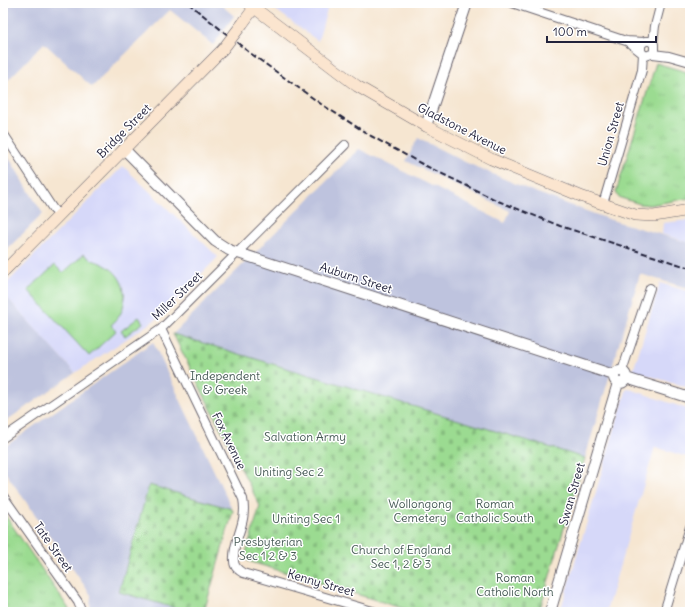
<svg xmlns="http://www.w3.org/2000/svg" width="693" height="615" viewBox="0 0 693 615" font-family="Delius,sans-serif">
  <defs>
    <pattern id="cemetery-stones" width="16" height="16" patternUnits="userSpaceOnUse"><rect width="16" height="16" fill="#9bdb91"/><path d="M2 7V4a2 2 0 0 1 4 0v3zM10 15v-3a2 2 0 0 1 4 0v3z" fill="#85bc7e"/></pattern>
    <pattern id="park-tufts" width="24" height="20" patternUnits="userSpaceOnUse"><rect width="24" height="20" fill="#9bdb91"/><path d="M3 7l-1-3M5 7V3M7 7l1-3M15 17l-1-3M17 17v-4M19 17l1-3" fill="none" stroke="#85bc7e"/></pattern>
  </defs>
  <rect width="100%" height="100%" fill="#fff"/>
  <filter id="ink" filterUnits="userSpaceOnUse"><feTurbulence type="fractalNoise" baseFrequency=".025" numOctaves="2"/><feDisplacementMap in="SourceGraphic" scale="8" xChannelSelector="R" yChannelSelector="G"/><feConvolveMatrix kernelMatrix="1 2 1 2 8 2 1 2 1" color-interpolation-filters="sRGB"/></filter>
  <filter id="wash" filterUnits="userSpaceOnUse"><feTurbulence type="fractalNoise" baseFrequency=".012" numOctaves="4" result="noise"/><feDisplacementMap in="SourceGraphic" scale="16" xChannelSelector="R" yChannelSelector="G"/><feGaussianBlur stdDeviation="0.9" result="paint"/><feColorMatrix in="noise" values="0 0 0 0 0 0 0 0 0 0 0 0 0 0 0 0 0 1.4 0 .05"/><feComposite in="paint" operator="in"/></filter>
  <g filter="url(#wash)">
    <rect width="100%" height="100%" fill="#f6e6d1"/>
    <path fill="#d6d8f9" d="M268,3H329L318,41L273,8Z
      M123,166L218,257L158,318L75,373L3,293V287Z
      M690,220V243L662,234L663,223Z
      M660,283L690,292V388L633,371Z
      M627,388L690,410V458L655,447L606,612H560Z"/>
    <path fill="#bec3de" d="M3,3H219L234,16L213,45L170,10L92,87L44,43L3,85Z
      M418,138L465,162L532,191L608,219L690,243V289L640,274L585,458L173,334L359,149L505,223L510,211L406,161Z
      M3,148L43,214L3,253Z
      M3,293L75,373L3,423Z
      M153,342L232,509L149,485L119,591L189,612H90L91,595L3,469V448Z"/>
    <path fill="#9bdb91" stroke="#5e7e66" d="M84,254C93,263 98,260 108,267C129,280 130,310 111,325L116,331L89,356L28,290L55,265L63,273Z"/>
    <path fill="url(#cemetery-stones)" stroke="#5e7e66" d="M173,334L585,458L539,612H415L248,561L245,556L260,506Z
      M149,485L232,509L233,511L204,612H189L119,592Z"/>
    <path fill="url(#park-tufts)" stroke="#5e7e66" d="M656,63L690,73V198L650,205L640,204L618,197L616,192Z
      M139,317L143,323L125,336L121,331Z
      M3,512L71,612H3Z"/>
  </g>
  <g filter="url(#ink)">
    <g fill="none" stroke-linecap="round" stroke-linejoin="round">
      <defs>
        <path id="minor" d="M512,3L626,41L644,42
          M627,41L646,56L654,53V44L650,41H645L641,45V51
          M653,43L655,26L661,3
          M653,54L669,56L690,62
          M3,133L53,209L59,215
          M603,204L642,70L643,54
          M161,329L243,499C248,524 232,540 234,561C234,567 238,570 243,573L376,612
          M622,371L650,288
          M3,438L161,329L345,145
          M3,496L78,602L82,612
          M664,612L690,527"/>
        <path id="tertiary" d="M426,126L467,3
          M124,149L215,241L229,250L614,375
          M614 377a6 6 0 1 1 12 0a6 6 0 1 1-12 0Z
          M626,378L690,398
          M550,612L618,383"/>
        <path id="secondary" d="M248,3L357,86L426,126L491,159L583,197L635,215L654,216L690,210
          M243,23L254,8
          M3,272L223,49"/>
      </defs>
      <use href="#minor" stroke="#6c6770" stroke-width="10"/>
      <use href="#tertiary" stroke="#6c6770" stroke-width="12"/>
      <use href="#secondary" stroke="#6c6770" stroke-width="12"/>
      <use href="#minor" stroke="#fff" stroke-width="8"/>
      <use href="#tertiary" stroke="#fff" stroke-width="10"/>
      <use href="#secondary" stroke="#fbe5cf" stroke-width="11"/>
      <path stroke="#22223b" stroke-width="2" stroke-dasharray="6 3" stroke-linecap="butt" d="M188,3L250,53L321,104L371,136L422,164L498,201L560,226L690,268"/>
      <defs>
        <path id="secondary-bridge" d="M223,49L243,23"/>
      </defs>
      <use href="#secondary-bridge" stroke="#6c6770" stroke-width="12" stroke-linecap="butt"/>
      <use href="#secondary-bridge" stroke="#fbe5cf" stroke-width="11"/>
    </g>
  </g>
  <g text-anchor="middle" stroke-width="3" stroke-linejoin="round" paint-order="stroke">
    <g font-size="12" fill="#22223b" stroke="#fff">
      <text transform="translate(462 129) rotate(27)" y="4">Gladstone Avenue</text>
      <text transform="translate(124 131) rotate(-45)" y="4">Bridge Street</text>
      <text transform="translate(611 134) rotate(-74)" y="4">Union Street</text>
      <text transform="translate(356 278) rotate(18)" y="4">Auburn Street</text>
      <text transform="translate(177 296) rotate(-44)" y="4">Miller Street</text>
      <text transform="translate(229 441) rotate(64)" y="4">Fox Avenue</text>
      <text transform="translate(572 494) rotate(-74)" y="4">Swan Street</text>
      <text transform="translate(53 547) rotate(55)" y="4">Tate Street</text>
      <text transform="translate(321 583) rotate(16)" y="4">Kenny Street</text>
    </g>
    <g font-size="12" fill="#465a55" stroke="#fff">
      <text x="225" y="380">Independent<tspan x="225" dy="14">&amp; Greek</tspan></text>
      <text x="305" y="441">Salvation Army</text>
      <text x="289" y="476">Uniting Sec 2</text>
      <text x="420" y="508">Wollongong<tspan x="420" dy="14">Cemetery</tspan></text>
      <text x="495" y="508">Roman<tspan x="495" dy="14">Catholic South</tspan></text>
      <text x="306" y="523">Uniting Sec 1</text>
      <text x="268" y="546">Presbyterian<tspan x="268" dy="14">Sec 1 2 &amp; 3</tspan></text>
      <text x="401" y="554">Church of England<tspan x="401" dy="14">Sec 1, 2 &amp; 3</tspan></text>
      <text x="515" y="582">Roman<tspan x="515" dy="14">Catholic North</tspan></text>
    </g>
  </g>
  <rect width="693" height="615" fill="none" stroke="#fff" stroke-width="16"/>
  <path d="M547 36v6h109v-6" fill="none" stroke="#22223b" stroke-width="2"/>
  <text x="553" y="36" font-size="12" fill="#22223b" stroke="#ffffff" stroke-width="3" paint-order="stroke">100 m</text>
</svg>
